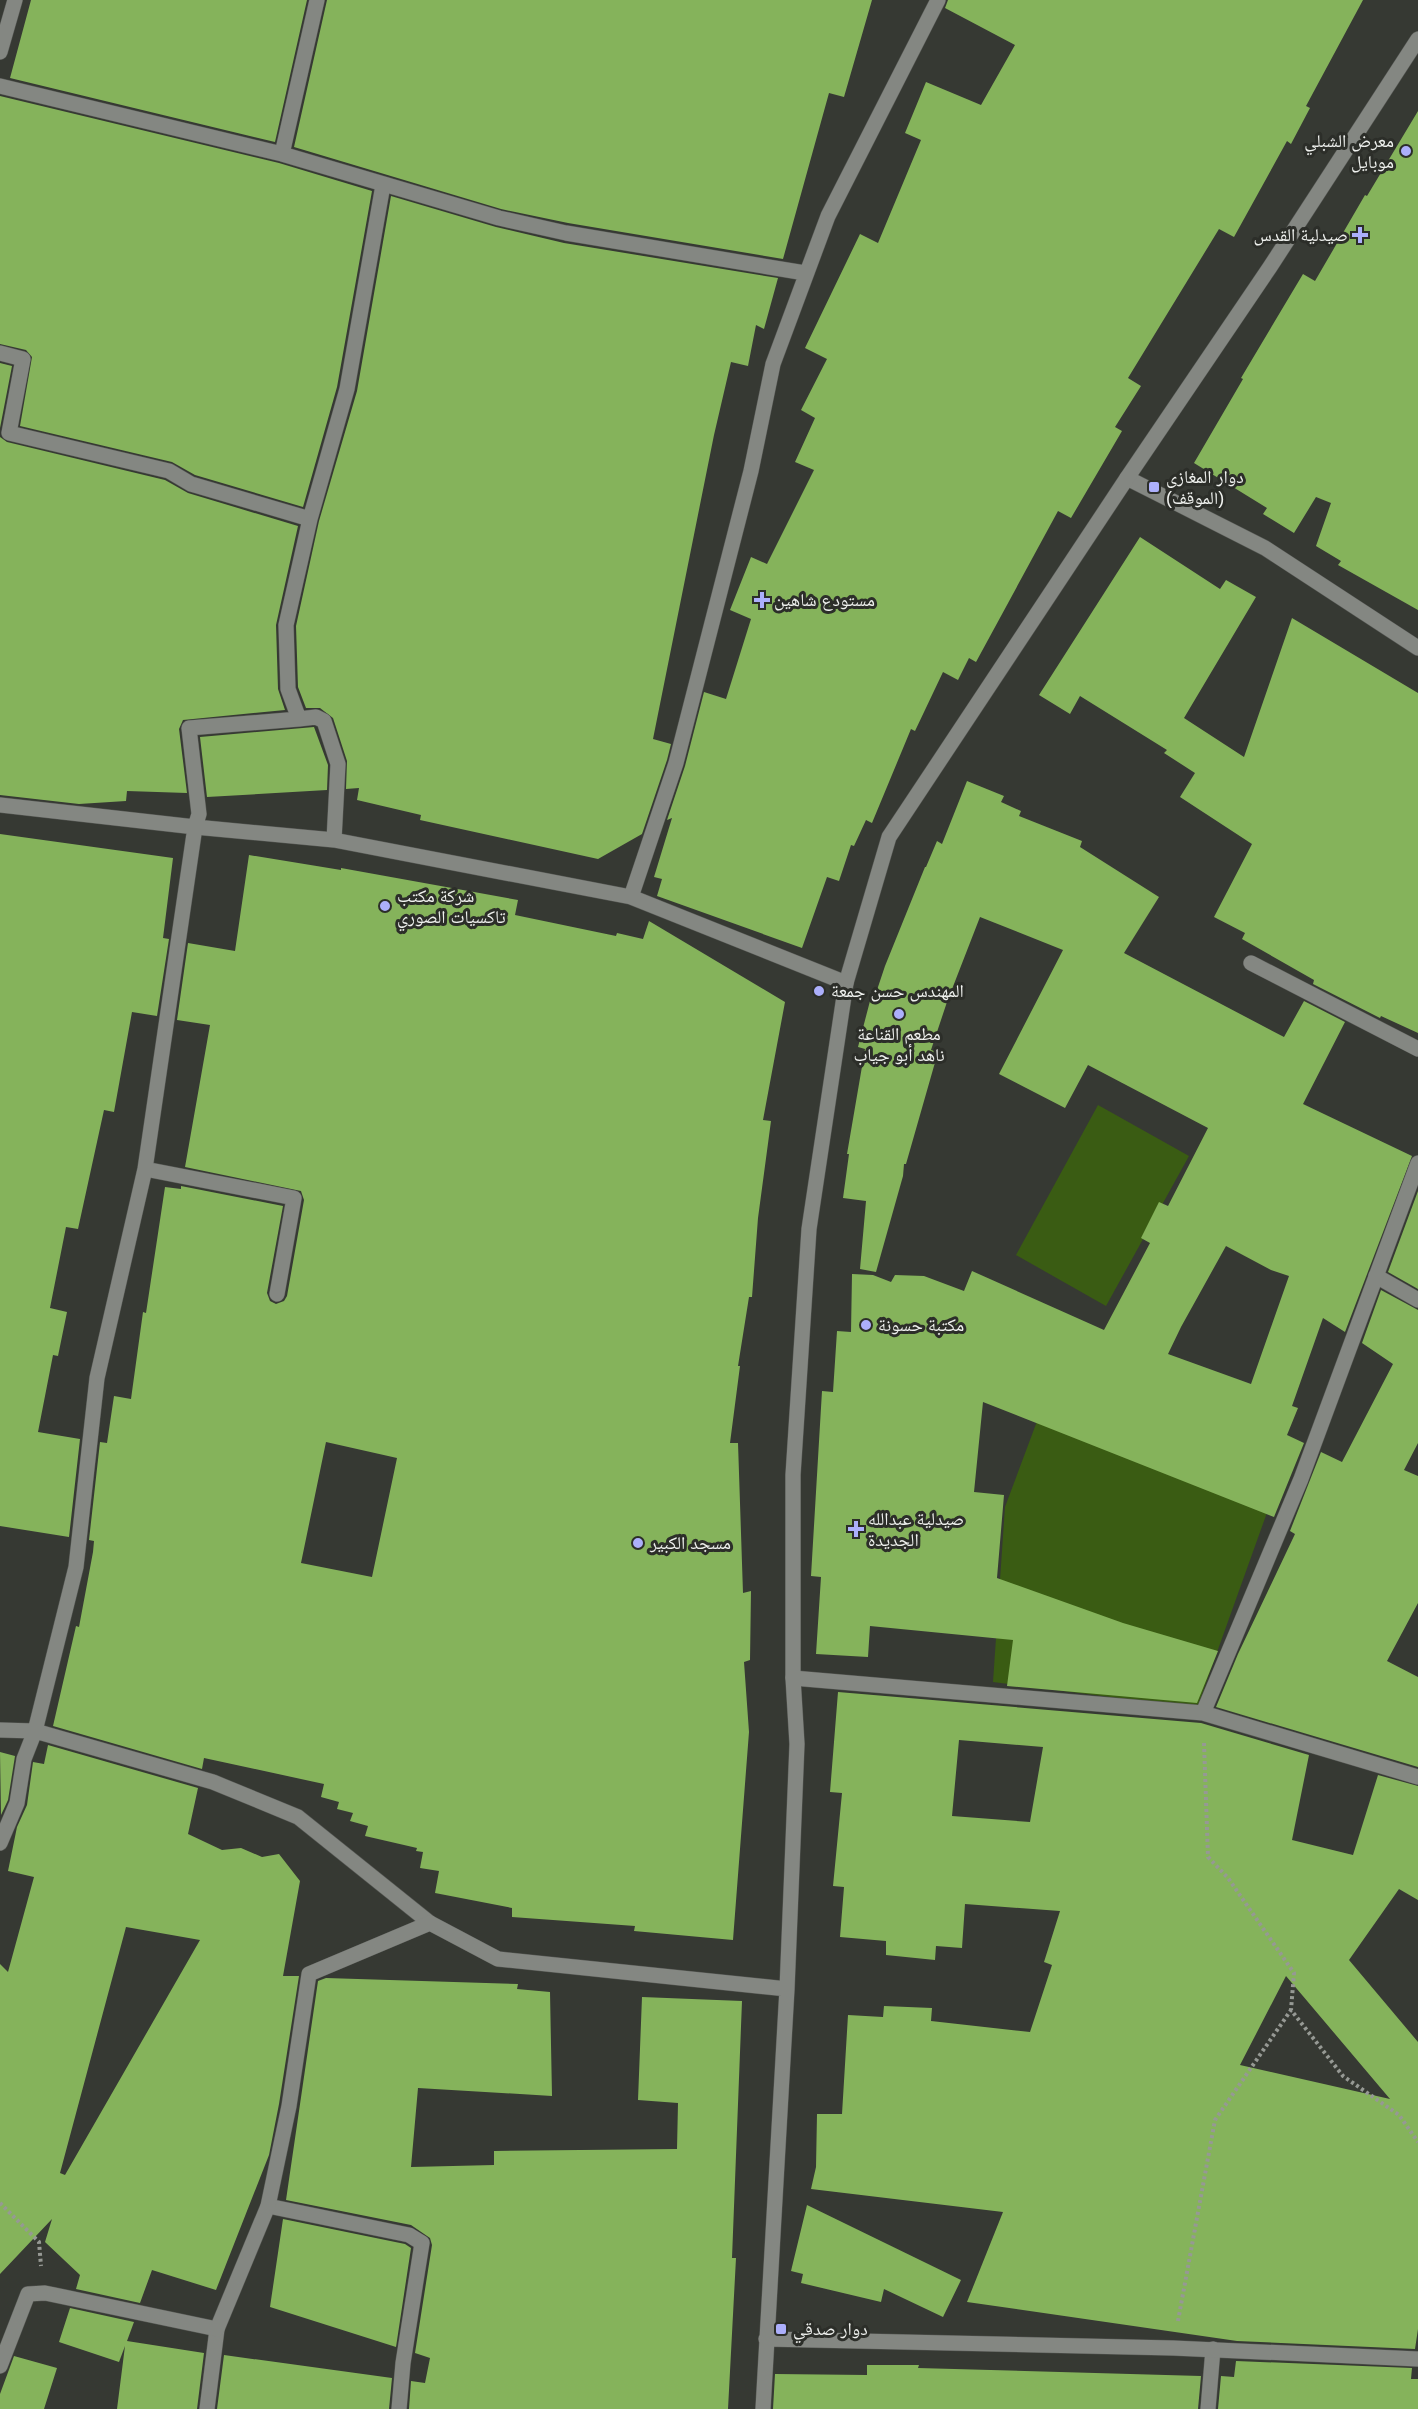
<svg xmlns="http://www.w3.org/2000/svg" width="1418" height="2409" viewBox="0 0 1418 2409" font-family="Arial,'Noto Naskh Arabic',sans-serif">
  <rect width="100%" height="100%" fill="#363933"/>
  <path fill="#3a5c13" d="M1098,1105L1189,1156L1106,1306L1016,1255Z
    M1058,1365L1288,1454L1197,1708L993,1682L1005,1507Z"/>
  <path fill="#85b35b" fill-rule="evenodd" d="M31,0H307L275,142L10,78Z
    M327,0H872L844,97L829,93L783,259L568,223L501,209L294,147Z
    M948,0H1363L1306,106L1310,108L1291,144L1287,141L1234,237L1219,229L1128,378L1141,386L1115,427L1122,431L1071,518L1058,511L976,662L969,658L958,680L943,672L915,731L911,729L872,823L866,820L854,846L851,845L839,881L827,877L802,948L657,896L662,879L654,877L672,818L667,820L685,766L704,692L726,699L751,619L730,610L751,557L767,564L814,470L795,462L815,418L801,410L827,359L805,348L860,234L878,243L921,140L905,133L926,82L981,105L1015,45L945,8Z
    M0,96L279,163L372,191L337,387L303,507L195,475L172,462L20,426L32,357L26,350L0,344Z
    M1418,111V610L1338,565L1341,561L1316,546L1331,503L1316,497L1294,533L1263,514L1267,508L1194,463L1243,379L1241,378L1303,274L1315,281L1365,195L1367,196Z
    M391,196L496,227L564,243L778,278L764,329L756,325L748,366L731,362L714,435L653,739L671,744L667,760L642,834L598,859L420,820L421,815L357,800L359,788L346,789L347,761L333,718L320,708H306L298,687L296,626L319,521L357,391Z
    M0,363L12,366L0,428Z
    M0,437L7,442L165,480L188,493L298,526L276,625L278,689L285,710L183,720L179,729L187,793L127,791L126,801L79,804L0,795Z
    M1140,537L1220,589L1226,580L1256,597L1184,718L1244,757L1292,618L1418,693V1033L1381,1016L1380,1018L1313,984L1314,980L1242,939L1245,933L1214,917L1252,844L1180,797L1195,773L1164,753L1167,750L1080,696L1070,714L1039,695Z
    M314,727L328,765L327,790L207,797L200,737Z
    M967,781L1004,796L1001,802L1021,811L1019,816L1082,841L1080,847L1159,897L1124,953L1284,1037L1304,1001L1345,1022L1303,1104L1412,1156L1345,1332L1323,1318L1292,1406L1298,1408L1287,1435L1304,1443L1274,1517L983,1402L974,1492L1004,1495L997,1578L1123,1623L1218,1651L1197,1703L1007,1686L1013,1640L870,1626L868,1657L816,1654L821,1577L811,1576L822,1391L833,1392L837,1331L851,1332L852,1274L873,1275L891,1282L895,1275L924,1276L964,1291L972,1271L1104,1330L1150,1243L1141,1238L1159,1202L1168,1206L1208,1128L1088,1065L1065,1108L999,1074L1063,950L980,917L947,1002L931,1050L938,1052L906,1164H904L903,1176L876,1272L860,1269L866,1201L843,1198L849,1154H847L865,1049L858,1047L870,1001L873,1002L885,966L925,867H926L937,841L942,844ZM1226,1246L1271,1270L1289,1276L1251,1384L1168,1354L1181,1327Z
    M0,834L173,858L163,938L169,939L157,1016L132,1012L114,1112L104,1110L78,1229L66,1227L50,1308L67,1312L58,1356L53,1355L38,1432L80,1439L69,1537L0,1526Z
    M249,855L341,870V868L518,900L515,915L616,936L617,933L643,939L649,921L785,1002L763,1120L771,1121L758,1218L752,1297H749L738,1366H740L730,1443H738L743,1593L751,1591L750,1660L744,1662L749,1732L733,1940L634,1931L635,1926L512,1917V1908L435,1893L439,1871L420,1868L423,1852L416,1851L417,1848L365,1836L368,1826L350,1821L353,1813L337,1809L339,1802L321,1797L324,1784L204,1758L202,1769L53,1726L76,1626L79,1627L93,1552L94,1541L89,1540L100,1442L107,1443L114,1396L131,1399L143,1312L146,1313L165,1187L181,1189V1186L283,1206L267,1293L270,1301L276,1304L284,1301L287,1296L304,1200L301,1191L185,1167L210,1025L177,1020L188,943L235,951ZM326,1442L397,1458L372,1577L301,1563Z
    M1418,1191V1289L1388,1272Z
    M1381,1290L1418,1310V1443L1404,1470L1418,1476V1603L1387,1661L1418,1677V1767L1216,1707L1238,1654L1295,1534L1290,1531L1321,1452L1342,1462L1393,1364L1362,1343Z
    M838,1692L1201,1723L1309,1755L1292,1840L1353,1855L1378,1775L1418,1786V1900L1399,1889L1349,1960L1418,2042V2329L1415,2349L1237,2341L967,2302L1003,2212L811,2189L816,2167L817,2114H842L848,2015L883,2017L884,2006L932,2008L931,2021L1030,2032L1052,1965L1044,1962L1060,1911L965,1904L962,1948L936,1946L935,1960L886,1955V1941L840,1937L844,1887L833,1886L842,1793L830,1792ZM959,1740L1043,1747L1030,1822L952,1816ZM1286,1976L1390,2099L1240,2065Z
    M48,1745L198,1788L188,1834L222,1850L241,1848L262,1857L279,1854L300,1881L283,1976H299L279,2104L269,2155L216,2290L152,2270L140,2303L76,2289L80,2275L45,2242L52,2219L0,2274V1964L8,1972L34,1877L8,1871L17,1827L27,1805L33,1762L44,1764ZM126,1927L200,1940L65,2175L60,2173Z
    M0,1752L15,1756L8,1800L1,1815Z
    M326,1978L518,1984L517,1989L550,1992L552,2096L418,2088L411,2167L494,2165V2151L677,2149L678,2103L638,2100L642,1997L742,2001L732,2258H736L728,2409H409L411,2381L425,2383L430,2358L415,2353L432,2245L430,2238L411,2225L286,2200L318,1981Z
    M807,2205L961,2280L943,2317L884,2289L881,2302L801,2283L803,2274L791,2271Z
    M283,2219L405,2244L411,2248L396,2347L270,2307Z
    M70,2308L134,2322L127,2341L204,2353L197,2409H117L125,2346L119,2362L59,2342Z
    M224,2355L392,2378L389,2409H217Z
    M14,2356L57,2368L44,2409H0V2394Z
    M1236,2361L1412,2368L1411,2379H1418V2409H1218L1221,2376L1234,2377Z
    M867,2365H919L918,2368L1201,2376L1198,2409H773L775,2374L867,2375Z"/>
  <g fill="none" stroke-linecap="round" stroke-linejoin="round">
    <defs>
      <path id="service" d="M1376,1276L1418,1300"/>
      <path id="minor" d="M0,52L15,0
        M0,86L282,154L499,218L566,233L805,273
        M282,154L317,0
        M383,185L347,389L310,519L286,625L288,689L299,719L189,728L199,814L195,827L145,1169L97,1378L76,1567L35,1731L213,1782L298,1817L430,1923
        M0,353L23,359L9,433L169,471L191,484L310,519
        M1127,478L1265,548L1418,648
        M299,719L316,717L324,721L338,764L334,840
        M0,805L195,827L334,840L631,897L846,983
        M631,897L676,763L751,471L773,364L828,216L938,0
        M1251,963L1418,1049
        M145,1169L294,1198L277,1294
        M793,1678L1203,1713L1418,1777
        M1203,1713L1301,1479L1418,1163
        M0,1730L35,1731L24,1759L17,1803L0,1843
        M268,2206L409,2235L422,2243L403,2363L399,2409
        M207,2409L217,2329
        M1208,2409L1213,2349"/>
      <path id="tertiary" d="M766,2339L1173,2348L1418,2359
        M0,2366L28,2294L45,2293L217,2329L268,2206L289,2106L309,1974L430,1923L498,1959L787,1989
        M763,2409L787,1989L797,1744L793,1678V1475L809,1229L846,983L889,837L1127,478L1270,267L1418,39"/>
    </defs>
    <use href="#service" stroke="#545652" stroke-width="16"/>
    <use href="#minor" stroke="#545652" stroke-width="16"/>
    <use href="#tertiary" stroke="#545652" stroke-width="16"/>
    <path stroke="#969994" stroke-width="4" stroke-dasharray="3 3" stroke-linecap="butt" d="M1204,1743L1208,1857L1228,1878L1294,1973L1291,2010L1343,2076L1399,2115L1418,2142
      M0,2203L39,2242L41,2266
      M1178,2321L1215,2120L1291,2010"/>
    <use href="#service" stroke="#848782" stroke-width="15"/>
    <use href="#minor" stroke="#848782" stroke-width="15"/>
    <use href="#tertiary" stroke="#848782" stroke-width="15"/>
  </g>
  <g fill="#acaffb" stroke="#2c2e29" stroke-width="2">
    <circle cx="1406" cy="151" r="6"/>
    <path d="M1357 226h6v6h6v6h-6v6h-6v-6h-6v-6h6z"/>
    <rect x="1148" y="481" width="12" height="12" rx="3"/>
    <path d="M759 591h6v6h6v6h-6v6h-6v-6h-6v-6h6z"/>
    <circle cx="385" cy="906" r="6"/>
    <circle cx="819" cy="991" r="6"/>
    <circle cx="899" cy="1014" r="6"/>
    <circle cx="866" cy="1325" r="6"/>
    <path d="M853 1520h6v6h6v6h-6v6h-6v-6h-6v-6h6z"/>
    <circle cx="638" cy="1543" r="6"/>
    <rect x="775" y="2323" width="12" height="12" rx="3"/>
  </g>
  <g text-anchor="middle" stroke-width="6" stroke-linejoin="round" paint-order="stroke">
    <g font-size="18" fill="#eff1ee" stroke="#2c2e29" text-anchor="start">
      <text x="1394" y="147" text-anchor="end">معرض الشبلي<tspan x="1394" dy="21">موبايل</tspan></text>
      <text x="1348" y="241" text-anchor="end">صيدلية القدس</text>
      <text x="1166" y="483">دوار المغازي<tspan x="1166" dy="21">(الموقف)</tspan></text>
      <text x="774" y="606">مستودع شاهين</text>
      <text x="397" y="902">شركة مكتب<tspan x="397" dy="21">تاكسيات الصوري</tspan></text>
      <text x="831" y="997">المهندس حسن جمعة</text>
      <text x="899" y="1040" text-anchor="middle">مطعم القناعة<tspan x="899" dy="21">ناهد أبو جياب</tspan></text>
      <text x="878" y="1331">مكتبة حسونة</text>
      <text x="868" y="1525">صيدلية عبدالله<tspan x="868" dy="21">الجديدة</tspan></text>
      <text x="650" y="1549">مسجد الكبير</text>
      <text x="793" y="2335">دوار صدقي</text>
    </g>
  </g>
</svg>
